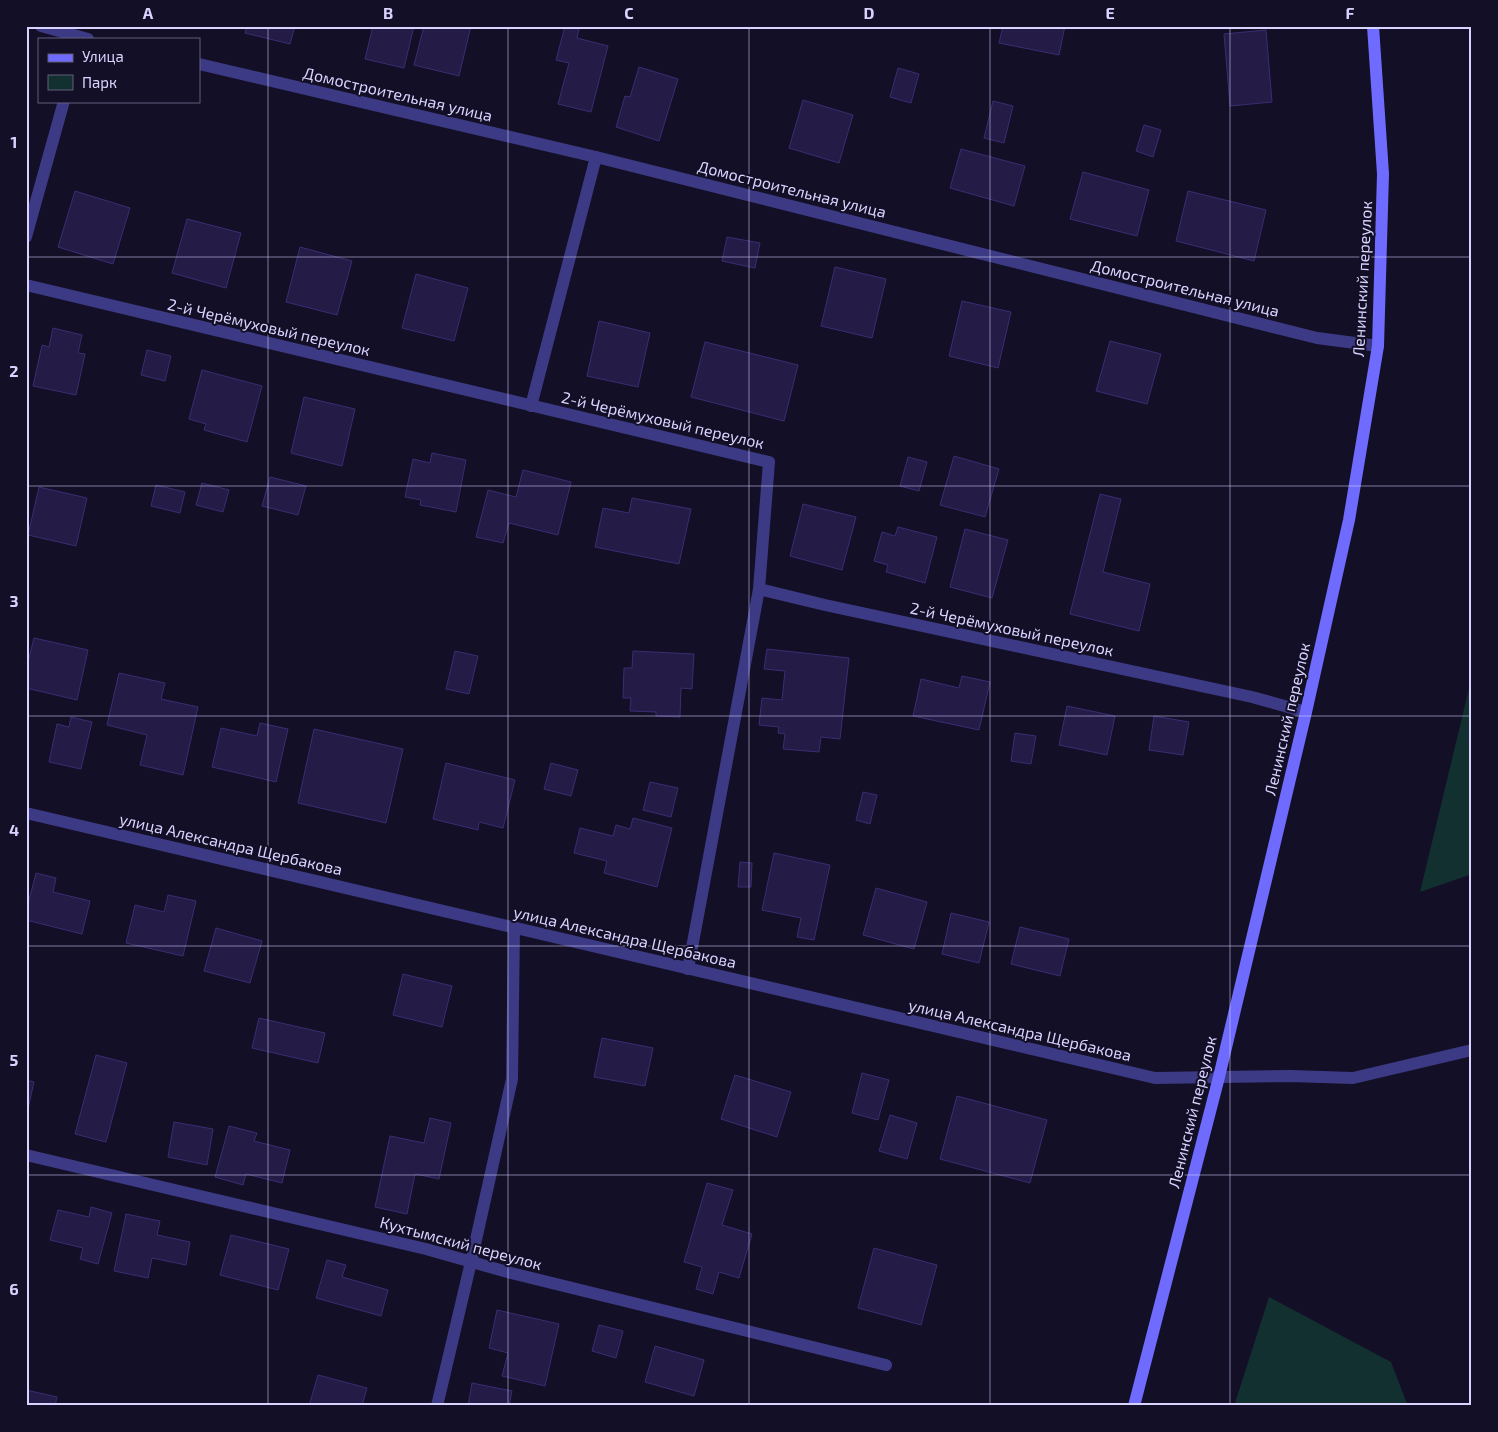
<svg xmlns="http://www.w3.org/2000/svg" width="1498" height="1432" viewBox="0 0 1498 1432" font-family="'Exo 2',sans-serif">
  <rect width="100%" height="100%" fill="#130f26"/>
  <path fill="#12302f" d="M1472,676V874L1420,892Z
    M1269,1297L1391,1362L1408,1406H1234Z"/>
  <path fill="#241b47" stroke="#3b2d73" d="M247,26H295L290,44L245,33Z
    M373,26H414L404,68L365,59Z
    M424,26H471L459,76L414,65Z
    M565,26L579,29L577,38L608,46L591,112L558,104L569,63L556,60Z
    M1003,26H1065L1059,55L999,43Z
    M1266,30L1272,102L1230,106L1224,34Z
    M639,67L678,79L659,141L616,127L625,96L630,97Z
    M898,68L919,74L911,103L890,97Z
    M803,100L853,115L839,163L789,148Z
    M993,101L1013,106L1004,143L984,138Z
    M1144,125L1161,130L1153,157L1136,151Z
    M961,149L1025,166L1014,206L950,188Z
    M1083,172L1149,190L1137,236L1070,219Z
    M75,191L130,208L113,264L58,247Z
    M1188,191L1266,210L1254,261L1176,241Z
    M187,219L241,233L226,288L172,273Z
    M727,237L760,243L755,268L722,261Z
    M300,247L352,261L337,315L286,302Z
    M835,267L886,279L872,338L821,326Z
    M416,274L468,288L454,341L402,328Z
    M962,301L1011,312L998,368L949,356Z
    M599,321L650,333L638,387L587,376Z
    M53,328L82,335L78,353L85,354L76,395L33,386L42,345L49,347Z
    M1110,341L1161,354L1147,404L1096,391Z
    M705,342L798,365L784,421L691,397Z
    M147,350L171,356L165,381L141,375Z
    M202,370L262,386L247,442L204,430L206,424L189,419Z
    M304,397L355,409L342,466L291,453Z
    M432,453L466,460L456,512L420,505L421,500L405,497L413,459L430,463Z
    M954,456L999,469L985,517L940,505Z
    M908,457L927,462L919,491L900,486Z
    M523,470L571,482L558,535L509,523L503,543L476,537L488,490L516,497Z
    M270,477L306,486L298,515L262,506Z
    M202,483L229,490L223,512L196,505Z
    M156,485L185,492L180,513L151,506Z
    M39,487L87,498L76,546L28,535Z
    M1100,494L1121,499L1103,572L1150,584L1139,631L1070,614Z
    M632,498L691,509L679,564L595,547L603,508L629,513Z
    M803,504L856,517L842,570L790,556Z
    M898,527L937,537L925,583L886,572L888,565L874,561L882,532L895,536Z
    M965,529L1008,540L992,598L950,587Z
    M34,638L88,650L77,700L26,688V670Z
    M767,649L849,658L840,739L821,737L819,752L783,749L785,734L778,733L779,727L759,725L762,698L782,700L785,671L764,669Z
    M455,651L478,656L469,694L446,689Z
    M633,651L694,654L692,689L681,688L680,717L656,716V712L630,711L631,698H623L624,668H632Z
    M119,673L165,683L161,699L198,707L183,775L140,765L147,735L107,725Z
    M962,676L990,682L979,730L913,716L921,679L959,688Z
    M1067,706L1115,716L1107,755L1059,745Z
    M1154,716L1189,722L1183,755L1149,750Z
    M71,717L92,722L81,769L49,762L57,724L69,727Z
    M260,723L288,729L276,782L212,767L221,728L257,736Z
    M314,729L403,749L386,823L298,803Z
    M1015,733L1036,736L1031,764L1011,761Z
    M446,763L515,780L503,828L479,822L478,830L433,819Z
    M551,763L578,770L571,796L544,789Z
    M650,782L678,788L671,817L643,810Z
    M863,792L877,795L870,824L856,820Z
    M633,818L672,828L657,887L604,873L607,861L574,853L580,828L613,836L616,825L630,829Z
    M774,853L830,865L814,940L797,937L801,918L762,910Z
    M740,862L752,863L751,887H738Z
    M36,873L56,878L53,892L90,901L82,934L26,920V912Z
    M876,888L927,902L914,949L863,935Z
    M168,895L196,901L183,956L126,943L135,905L164,912Z
    M951,913L989,922L979,963L942,954Z
    M1020,927L1069,939L1060,976L1011,964Z
    M216,928L262,941L250,983L204,971Z
    M403,974L452,986L442,1027L393,1015Z
    M259,1018L325,1033L318,1063L252,1048Z
    M602,1038L653,1048L645,1086L594,1077Z
    M96,1055L127,1063L106,1142L75,1134Z
    M862,1073L889,1080L878,1120L852,1113Z
    M735,1075L791,1092L777,1137L721,1119Z
    M26,1080L34,1082L26,1118Z
    M957,1096L1047,1120L1030,1183L940,1159Z
    M890,1115L917,1123L907,1159L879,1151Z
    M430,1118L451,1123L439,1179L415,1174L407,1214L375,1207L390,1136L424,1143Z
    M174,1122L213,1129L207,1165L168,1157Z
    M229,1126L257,1133L254,1141L290,1150L282,1183L246,1174L243,1185L215,1177Z
    M707,1183L733,1190L722,1225L752,1234L739,1278L719,1272L713,1294L696,1289L702,1267L684,1262Z
    M91,1207L112,1213L98,1264L80,1259L83,1248L50,1240L58,1210L89,1217Z
    M126,1214L160,1221L157,1235L190,1242L186,1265L152,1258L148,1278L114,1271Z
    M231,1235L289,1249L278,1290L220,1275Z
    M874,1248L937,1265L921,1325L858,1308Z
    M327,1260L346,1265L342,1277L388,1290L381,1316L316,1298Z
    M497,1310L559,1324L545,1386L502,1376L508,1353L489,1348Z
    M599,1325L623,1331L616,1358L592,1351Z
    M655,1346L704,1360L694,1396L645,1382Z
    M318,1375L367,1388L362,1406H309Z
    M472,1383L512,1391L509,1406H468Z
    M26,1390L57,1397L55,1406H26Z"/>
  <g fill="none" stroke-linecap="round" stroke-linejoin="round">
    <path stroke="#3d3a85" stroke-width="12" d="M531,406L596,157"/>
    <path stroke="#3d3a85" stroke-width="12" d="M41,26L88,39
      M199,64L596,157L1317,338L1378,346
      M26,237L64,101
      M26,285L769,462L759,589L825,605L1252,697L1306,712
      M688,969L759,589
      M1219,1077L1291,1076L1353,1078L1472,1050
      M26,1155L426,1249L511,1273L886,1365
      M437,1406L471,1262L512,1079L514,927"/>
    <path stroke="#3d3a85" stroke-width="12" d="M26,813L1155,1078L1219,1077"/>
    <path stroke="#6f6bff" stroke-width="12" d="M1134,1406L1219,1077L1306,712L1349,520L1378,346L1383,174L1373,26"/>
  </g>
  <path fill="none" stroke="#d9d4ff" stroke-width="1" stroke-opacity="0.55" d="M268,26V1406M508,26V1406M749,26V1406M990,26V1406M1230,26V1406M26,257H1472M26,486H1472M26,716H1472M26,946H1472M26,1175H1472"/>
  <g text-anchor="middle" stroke-width="4" stroke-linejoin="round" paint-order="stroke">
    <g font-size="16" fill="#d9d4ff" stroke="#130f26">
      <text transform="translate(398 94) rotate(13)" y="6">Домостроительная улица</text>
      <text transform="translate(792 189) rotate(14)" y="6">Домостроительная улица</text>
      <text transform="translate(1362 279) rotate(-87)" y="6">Ленинский переулок</text>
      <text transform="translate(1185 288) rotate(14)" y="6">Домостроительная улица</text>
      <text transform="translate(269 327) rotate(13)" y="6">2-й Черёмуховый переулок</text>
      <text transform="translate(663 420) rotate(13)" y="6">2-й Черёмуховый переулок</text>
      <text transform="translate(1012 629) rotate(12)" y="6">2-й Черёмуховый переулок</text>
      <text transform="translate(1287 719) rotate(-77)" y="6">Ленинский переулок</text>
      <text transform="translate(231 844) rotate(13)" y="6">улица Александра Щербакова</text>
      <text transform="translate(625 937) rotate(13)" y="6">улица Александра Щербакова</text>
      <text transform="translate(1020 1030) rotate(13)" y="6">улица Александра Щербакова</text>
      <text transform="translate(1192 1112) rotate(-76)" y="6">Ленинский переулок</text>
      <text transform="translate(461 1243) rotate(15)" y="6">Кухтымский переулок</text>
    </g>
  </g>
  <rect width="1498" height="1432" fill="none" stroke="#130f26" stroke-width="55"/>
  <rect x="38" y="38" width="162" height="65" fill="#130f26" stroke="#625e7d"/>
  <rect x="48" y="54" width="25" height="8" fill="#6f6bff" stroke="#625e7d"/>
  <text x="82" y="62" font-size="15" fill="#d9d4ff">Улица</text>
  <rect x="48" y="75" width="25" height="15" fill="#12302f" stroke="#625e7d"/>
  <text x="82" y="88" font-size="15" fill="#d9d4ff">Парк</text>
  <rect x="28" y="28" width="1442" height="1376" fill="none" stroke="#d9d4ff" stroke-width="2"/>
  <g font-size="16" text-anchor="middle" font-weight="bold" fill="#d9d4ff">
    <text x="148" y="19">A</text>
    <text x="388" y="19">B</text>
    <text x="629" y="19">C</text>
    <text x="869" y="19">D</text>
    <text x="1110" y="19">E</text>
    <text x="1350" y="19">F</text>
    <text x="14" y="148">1</text>
    <text x="14" y="377">2</text>
    <text x="14" y="607">3</text>
    <text x="14" y="836">4</text>
    <text x="14" y="1066">5</text>
    <text x="14" y="1295">6</text>
  </g>
</svg>
